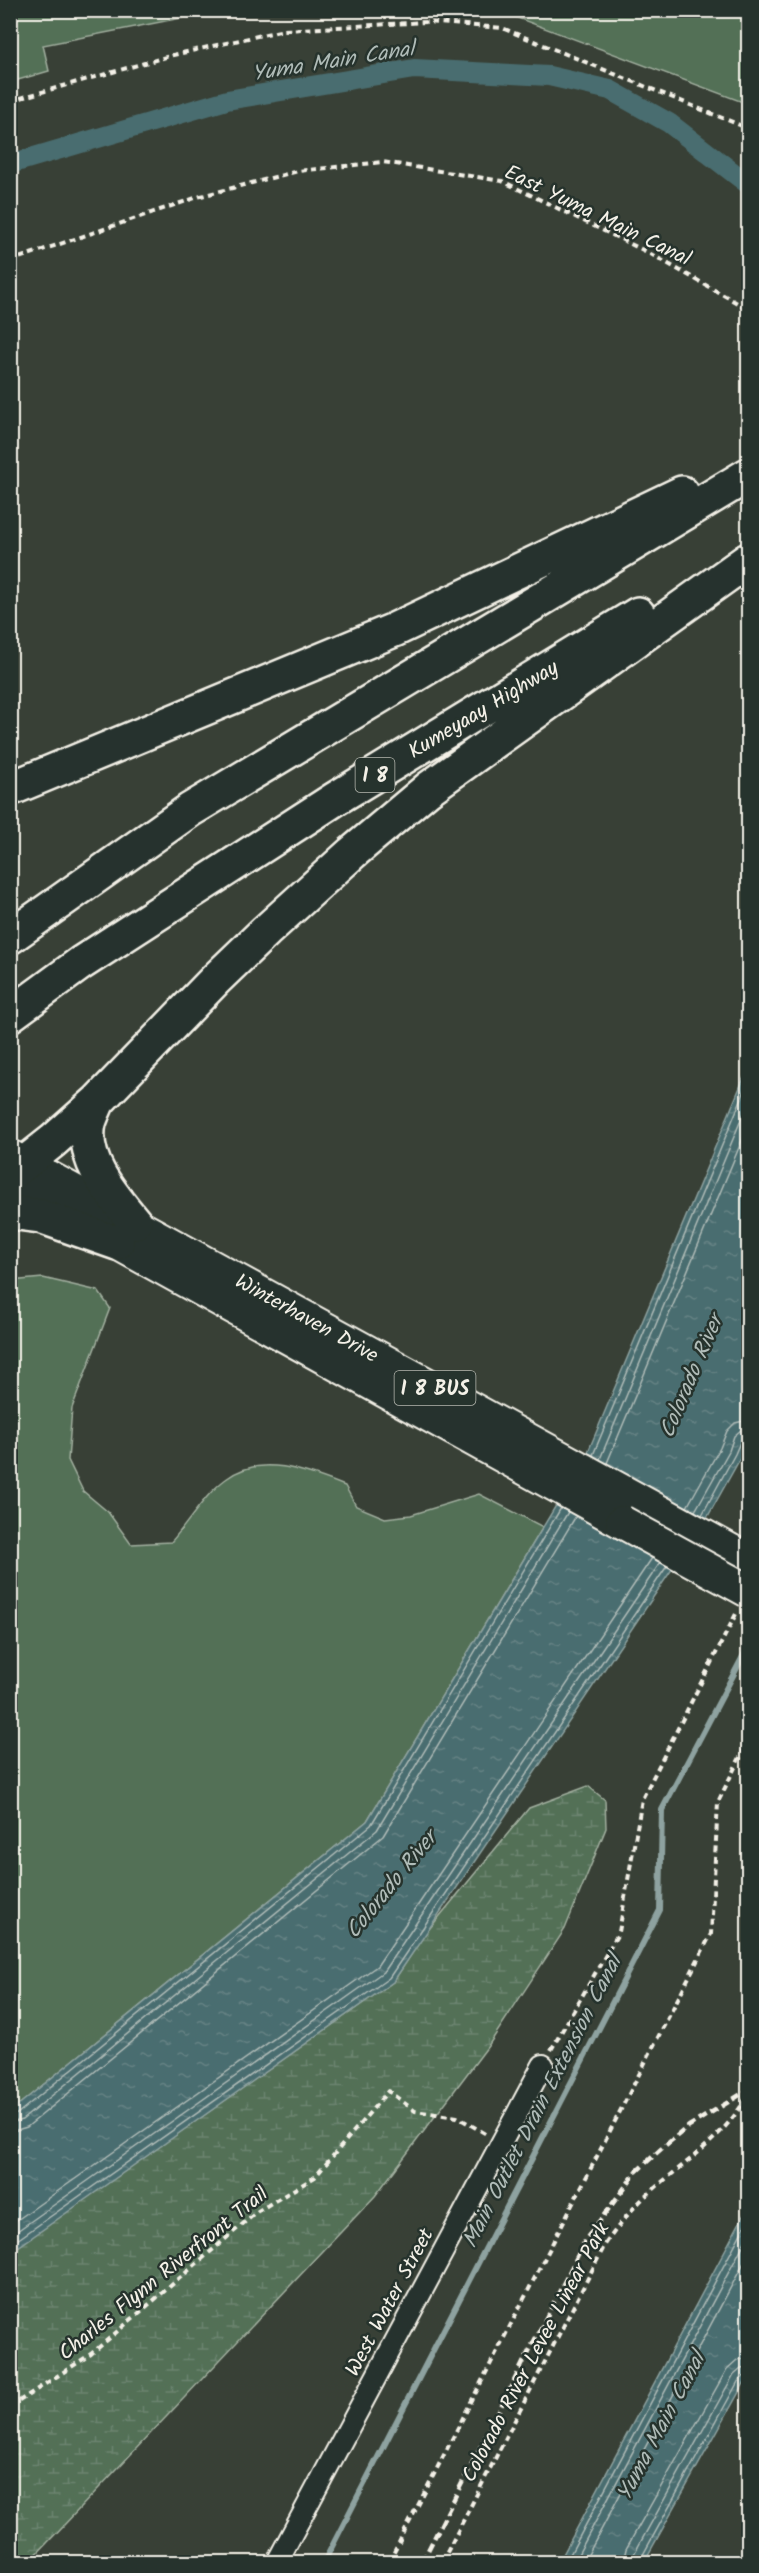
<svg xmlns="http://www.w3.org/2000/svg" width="759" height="2573" viewBox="0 0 759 2573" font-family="Kalam,sans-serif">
  <defs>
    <pattern id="wetland-marsh" width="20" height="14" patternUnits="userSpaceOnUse" patternTransform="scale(1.5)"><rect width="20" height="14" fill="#526f57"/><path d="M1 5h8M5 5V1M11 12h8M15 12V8" fill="none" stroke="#6c846f"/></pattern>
    <pattern id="water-ripples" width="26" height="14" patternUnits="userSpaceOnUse" patternTransform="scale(1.5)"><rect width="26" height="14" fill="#4a6d70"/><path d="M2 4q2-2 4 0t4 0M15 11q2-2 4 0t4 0" fill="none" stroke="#658284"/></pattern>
  </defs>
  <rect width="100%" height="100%" fill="#384036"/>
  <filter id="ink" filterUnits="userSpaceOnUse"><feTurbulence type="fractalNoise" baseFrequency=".0167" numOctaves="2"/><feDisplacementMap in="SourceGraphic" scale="12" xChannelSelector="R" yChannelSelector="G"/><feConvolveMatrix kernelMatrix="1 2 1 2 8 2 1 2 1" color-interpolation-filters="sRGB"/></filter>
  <g filter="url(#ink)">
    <path fill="#526f57" stroke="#a3b0a0" stroke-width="1.5" d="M11,10H229V11L191,16L43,45L49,71L11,82Z
      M499,11H748V104Z
      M43,1278L98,1291L110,1308L72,1408L68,1460L83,1491L108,1512L131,1544L171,1542C189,1522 204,1495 226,1479C261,1452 309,1472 345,1486L356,1506L385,1518L411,1515L479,1494L543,1527L367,1821L11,2111L10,1281Z"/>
    <path fill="url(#wetland-marsh)" stroke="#a3b0a0" stroke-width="1.5" d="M588,1786L605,1800L606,1828L565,1929L488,2046L375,2196L29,2562H11L10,2252L393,1982L425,1934L529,1808Z"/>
    <path fill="url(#water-ripples)" stroke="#8ea2a0" stroke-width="1.5" d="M748,1068V1434L741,1457L708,1516L393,1982L11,2252V2111L367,1821L588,1452Z
      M748,2207V2376L644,2562H559Z"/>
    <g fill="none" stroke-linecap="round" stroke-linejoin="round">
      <path stroke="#b0bcb8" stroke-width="1.5" d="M593,1455L748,1083
        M600,1459L748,1103
        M607,1463L748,1126
        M687,1507L720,1448L727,1431L735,1423L748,1420
        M695,1511L729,1451L734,1436L741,1430L748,1429
        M702,1515L735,1454L741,1440L748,1436
        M10,2115L17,2114L371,1825L561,1508
        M10,2123L22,2120L377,1830L568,1512
        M10,2132L27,2127L383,1836L576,1516
        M10,2225L377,1966L652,1558
        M10,2236L383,1972L660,1563
        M10,2245L389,1978L667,1566
        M566,2562L748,2220
        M574,2562L748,2236
        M584,2562L748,2255
        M623,2562L626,2549L727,2369L737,2360L748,2358
        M632,2562L634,2554L734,2374L741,2368L748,2367
        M639,2562L740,2378L748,2375"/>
      <path stroke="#8ea2a0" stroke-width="6" d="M324,2562L660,1910L662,1810L748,1647"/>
      <path stroke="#4a6d70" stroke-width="20" d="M10,164L227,100L414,69L549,76L610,90L669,123L748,184"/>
      <defs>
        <path id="street" d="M277,2562L543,2065"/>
        <path id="primary" d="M10,1156L748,1560
          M10,1180L117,1243L622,1522"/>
        <path id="highway" d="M10,789L394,630L682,493
          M10,937L190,810L748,475
          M10,1015L81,963L335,799L638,614
          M98,1101C95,1108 91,1116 89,1123C81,1161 113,1196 135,1223
          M10,1175L53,1141L98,1101L216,979L266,931L352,853L428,789L748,560
          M10,1212L40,1216L117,1243"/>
      </defs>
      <use href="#street" stroke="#f4f1e8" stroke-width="24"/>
      <use href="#primary" stroke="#f4f1e8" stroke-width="36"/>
      <use href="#highway" stroke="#f4f1e8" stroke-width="38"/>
      <path stroke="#f4f1e8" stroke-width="4" stroke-dasharray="6 4.5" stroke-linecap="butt" d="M10,101L173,55L284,30L427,22L502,28L742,126L748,131
        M10,261L201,196L298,171L383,162L502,181L649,253L748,309
        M551,2050L619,1932L642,1799L737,1612
        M10,2407L91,2354L258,2211L315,2177L388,2091L415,2111L457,2117L488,2135
        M389,2562L711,1934L718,1802L748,1741
        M442,2562L606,2243C619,2225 631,2209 648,2194C683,2163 726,2137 748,2094"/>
      <use href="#street" stroke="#26332d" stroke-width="20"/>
      <use href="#primary" stroke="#26332d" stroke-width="32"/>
      <use href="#highway" stroke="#26332d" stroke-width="33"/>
      <path stroke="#f4f1e8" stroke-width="4.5" stroke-dasharray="9 4.5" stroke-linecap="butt" d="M422,2562L586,2239L637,2171L661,2149L689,2126L748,2090"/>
      <defs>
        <path id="primary-bridge" d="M622,1522L748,1591"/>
      </defs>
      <use href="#primary-bridge" stroke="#f4f1e8" stroke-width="36" stroke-linecap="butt"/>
      <use href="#primary-bridge" stroke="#26332d" stroke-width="32"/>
    </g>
  </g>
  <g text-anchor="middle" stroke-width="5" stroke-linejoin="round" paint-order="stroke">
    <g fill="#26332d" stroke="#b6b8b0" stroke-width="1.5">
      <rect x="355.5" y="758" width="39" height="34" rx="4.5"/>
      <rect x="394.5" y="1371" width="81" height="34" rx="4.5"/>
    </g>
    <g font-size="20" font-weight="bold" fill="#f4f1e8">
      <text x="375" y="782">I 8</text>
      <text x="435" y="1395">I 8 BUS</text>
    </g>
    <g font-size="21" fill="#f4f1e8" stroke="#26332d">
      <text transform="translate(598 215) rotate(26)" y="7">East Yuma Main Canal</text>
      <text transform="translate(483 709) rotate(-31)" y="7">Kumeyaay Highway</text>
      <text transform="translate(307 1318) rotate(29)" y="7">Winterhaven Drive</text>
      <text transform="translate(163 2273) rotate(-39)" y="7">Charles Flynn Riverfront Trail</text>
      <text transform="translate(389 2302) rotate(-62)" y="7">West Water Street</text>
      <text transform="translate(535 2352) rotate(-62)" y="7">Colorado River Levee Linear Park</text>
    </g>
    <g font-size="22" font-style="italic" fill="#b0bcb8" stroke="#26332d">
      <text transform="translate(333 60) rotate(-9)" y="8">Yuma Main Canal</text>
      <text transform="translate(690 1376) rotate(-67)" y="8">Colorado River</text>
      <text transform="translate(390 1884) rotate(-51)" y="8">Colorado River</text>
      <text transform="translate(541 2101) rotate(-63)" y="8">Main Outlet Drain Extension Canal</text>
      <text transform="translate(660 2426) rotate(-62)" y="8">Yuma Main Canal</text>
    </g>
  </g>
  <rect width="759" height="2573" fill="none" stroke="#26332d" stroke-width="36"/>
  <rect x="18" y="18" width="723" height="2537" fill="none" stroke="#f4f1e8" stroke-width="2" filter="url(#ink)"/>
</svg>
